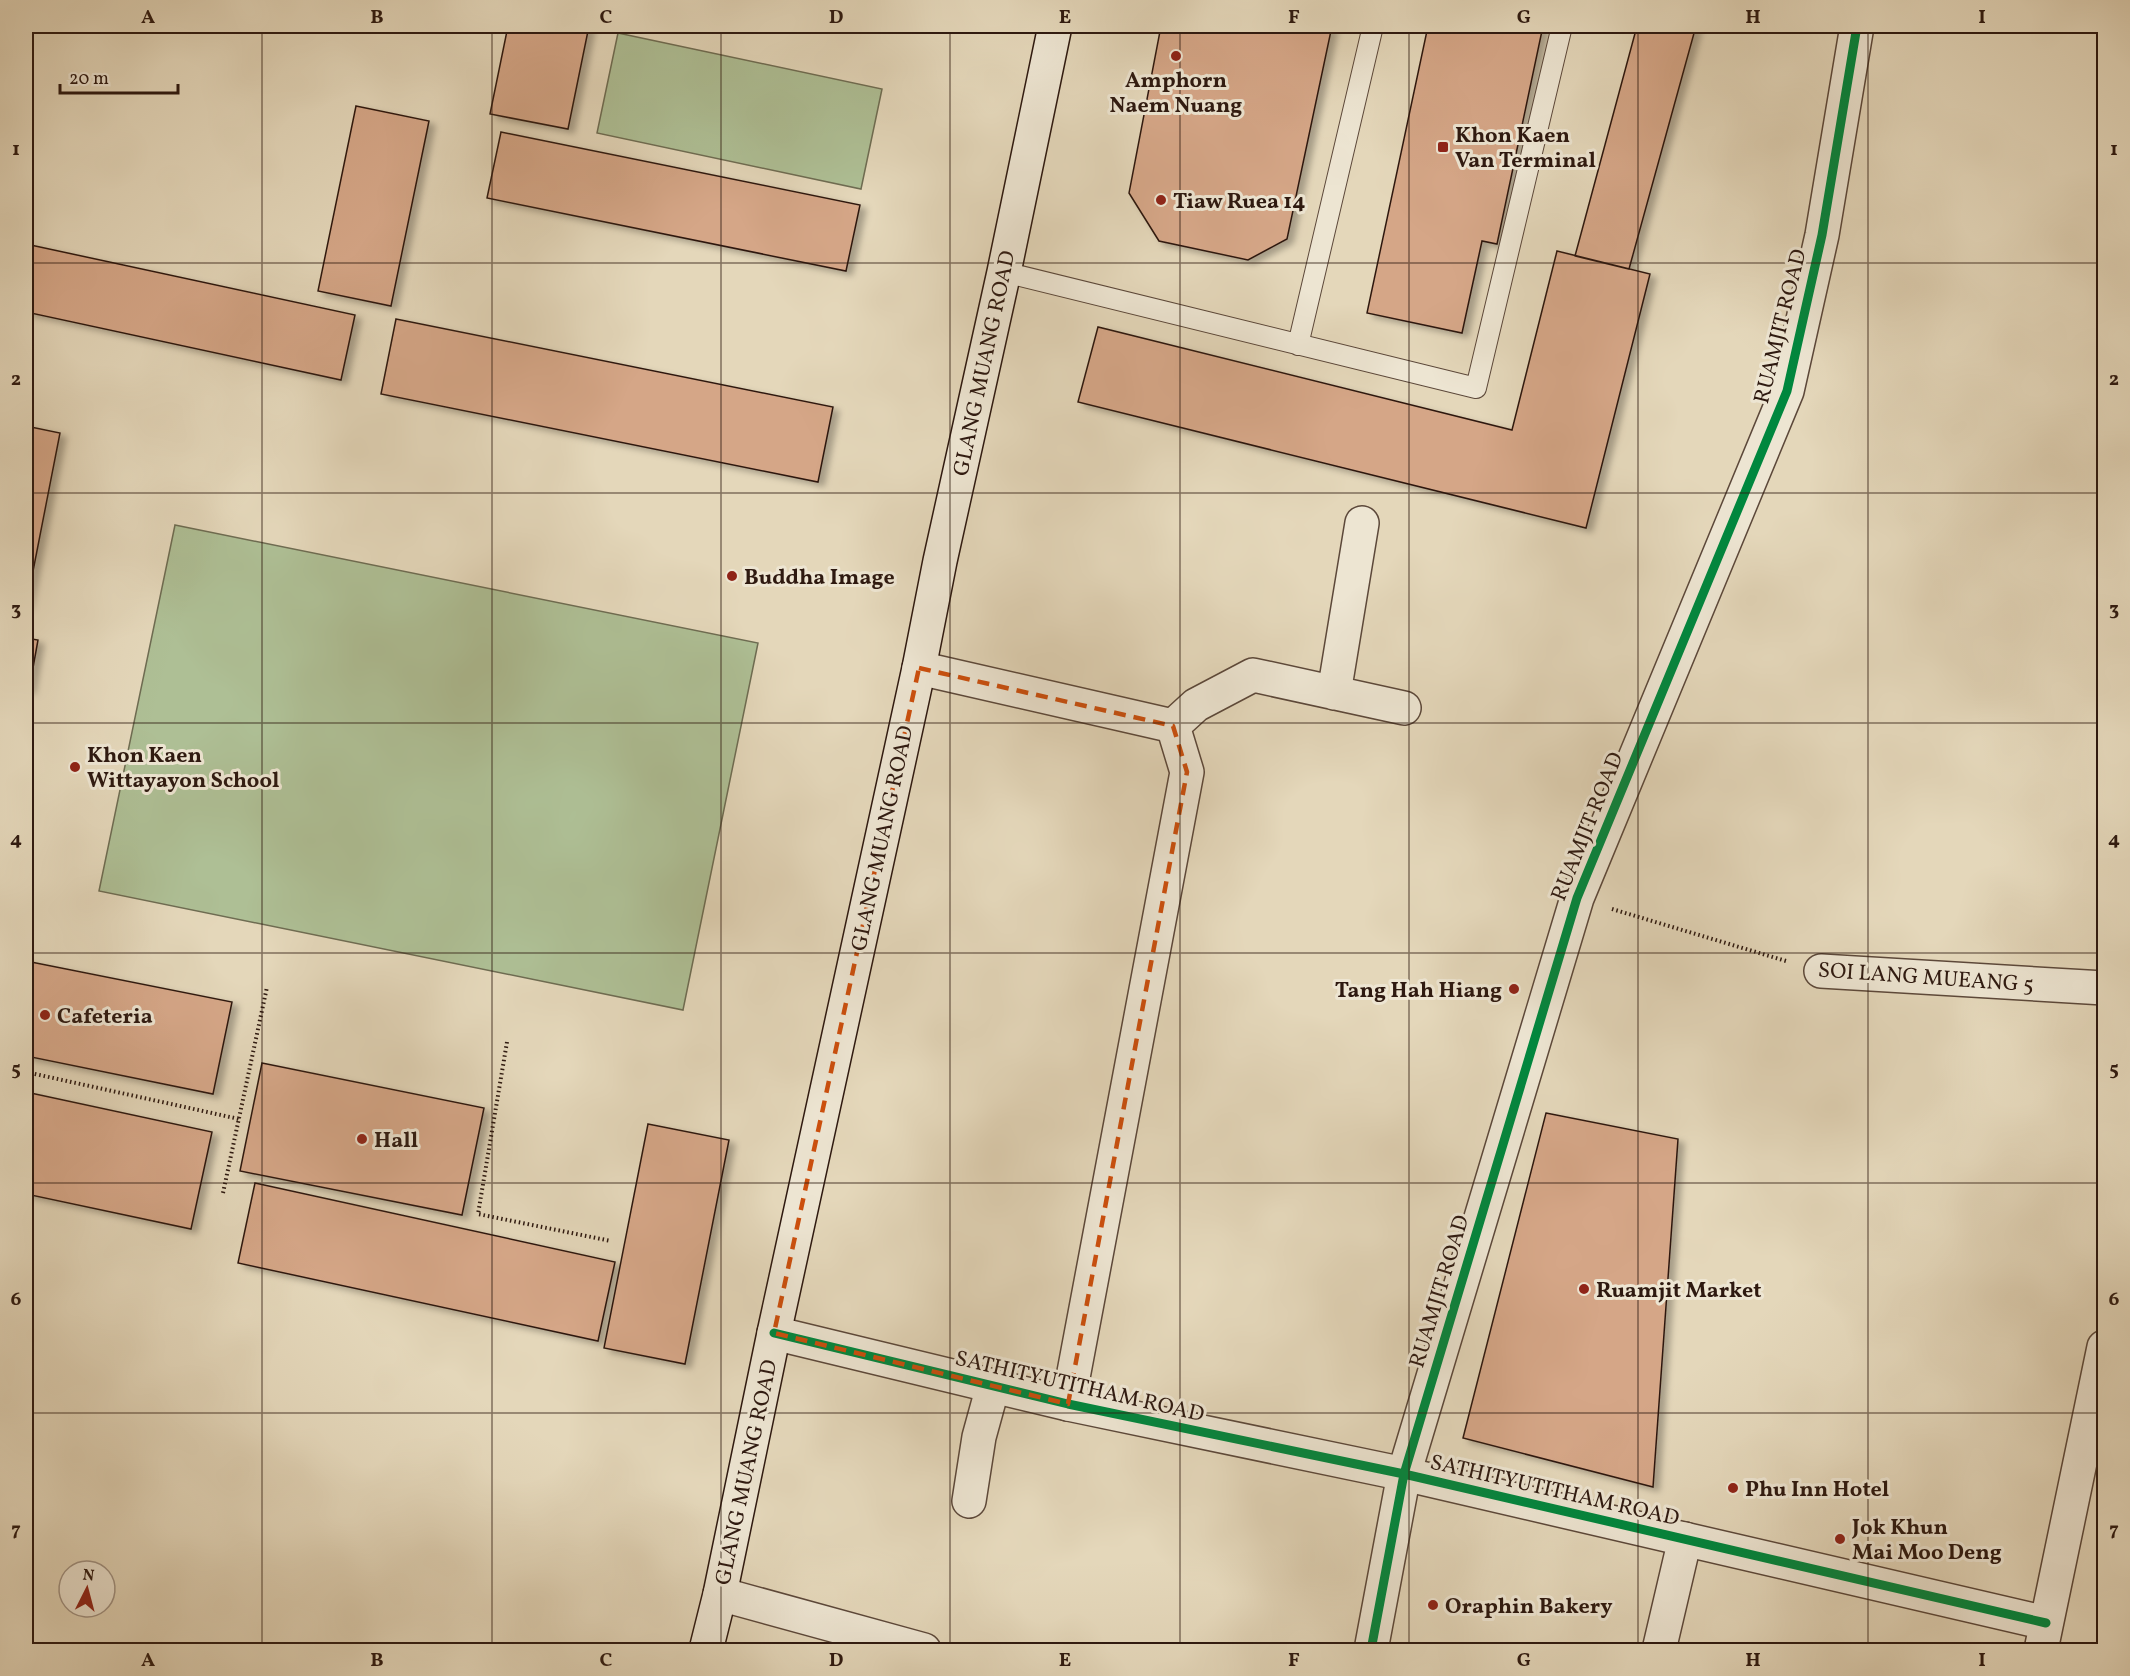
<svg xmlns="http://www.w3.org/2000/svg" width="2130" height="1676" viewBox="0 0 2130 1676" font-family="Vollkorn,serif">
  <defs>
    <filter id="shadow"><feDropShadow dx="6" dy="4" stdDeviation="3" flood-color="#0004"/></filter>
  </defs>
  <rect width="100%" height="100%" fill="#e4d7ba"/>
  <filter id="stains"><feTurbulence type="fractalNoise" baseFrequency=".00333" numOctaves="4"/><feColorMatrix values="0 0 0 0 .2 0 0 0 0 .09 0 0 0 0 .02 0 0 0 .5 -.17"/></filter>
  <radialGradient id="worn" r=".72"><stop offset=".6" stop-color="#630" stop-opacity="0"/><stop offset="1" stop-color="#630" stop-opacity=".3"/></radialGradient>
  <path fill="#aebf95" stroke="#6e6c52" stroke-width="1.5" d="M618,33L882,89L861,189L597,133Z
    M175,525L758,643L683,1010L99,891Z"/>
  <path fill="#d5a687" stroke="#2e1910" stroke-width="1.5" filter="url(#shadow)" d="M508,26H589L568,129L490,114Z
    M1161,26H1332L1287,239L1248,260L1159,241L1129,193Z
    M1428,26H1543L1497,244L1482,241L1462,333L1367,313Z
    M1637,26H1696L1629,269L1575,256Z
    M356,106L429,121L391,306L318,291Z
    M501,132L860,205L846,271L487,198Z
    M26,244L355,315L341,380L26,312Z
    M1557,251L1650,274L1586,528L1078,402L1098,327L1512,430Z
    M396,319L833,407L818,482L381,394Z
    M26,426L60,433L26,607Z
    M26,638L38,640L29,690L26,689Z
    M26,961L232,1002L213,1094L26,1056Z
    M262,1063L484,1108L462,1215L240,1171Z
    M26,1092L212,1132L191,1229L26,1194Z
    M1546,1113L1678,1139L1653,1487L1463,1438Z
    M648,1124L729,1140L685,1364L604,1348Z
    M255,1183L615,1262L598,1341L238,1263Z"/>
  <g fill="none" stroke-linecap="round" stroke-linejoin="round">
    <defs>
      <path id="service" d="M1004,272L1476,388L1562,26
        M1298,345L1373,26"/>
      <path id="minor" d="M919,668L1173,726L1187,772L1068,1404
        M1334,693L1362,523
        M1173,726L1196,705L1253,675L1404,708
        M1821,971L2104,988
        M969,1501L979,1437L993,1386
        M720,1594L924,1650
        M1371,1650L1404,1474L1577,898L1787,391L1822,235L1857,26
        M1659,1650L1685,1539"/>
      <path id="tertiary" d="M774,1333L1068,1404L1404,1474L2046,1623
        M2041,1650L2104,1347"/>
      <path id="secondary" d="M706,1650L720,1594L774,1333L919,668L940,561L1004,272L1055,26"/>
    </defs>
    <use href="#service" stroke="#5c483a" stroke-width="22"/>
    <use href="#minor" stroke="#5c483a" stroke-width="36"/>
    <use href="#tertiary" stroke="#5c483a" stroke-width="36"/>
    <use href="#secondary" stroke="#2e1910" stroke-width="36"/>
    <path stroke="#2e1910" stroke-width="4" stroke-dasharray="1.5 3" stroke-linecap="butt" d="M1612,909L1786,961
      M507,1042L478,1214L611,1241
      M26,1072L239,1119
      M223,1193L267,987"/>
    <use href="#service" stroke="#ede5d2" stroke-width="20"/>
    <use href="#minor" stroke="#ede5d2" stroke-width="33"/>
    <use href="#tertiary" stroke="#ede5d2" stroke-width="33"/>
    <use href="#secondary" stroke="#ede5d2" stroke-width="33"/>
    <defs>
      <path id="cycleway" d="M774,1333L1068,1404L1404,1474L2046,1623
        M1371,1650L1404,1474L1577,898L1787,391L1822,235L1857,26"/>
    </defs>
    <use href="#cycleway" stroke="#ede5d2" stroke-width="13"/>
    <use href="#cycleway" stroke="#00873e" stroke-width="9"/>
  </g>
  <path fill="none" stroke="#cc4f0d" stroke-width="4.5" stroke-dasharray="12 8" stroke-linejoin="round" d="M919,668L1173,726L1187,772L1068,1404L774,1333Z"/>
  <path fill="none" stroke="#2e1910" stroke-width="1.5" stroke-opacity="0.55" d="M262,26V1650M492,26V1650M721,26V1650M950,26V1650M1180,26V1650M1409,26V1650M1638,26V1650M1868,26V1650M26,263H2104M26,493H2104M26,723H2104M26,953H2104M26,1183H2104M26,1413H2104"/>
  <g fill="#8f2418" stroke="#ede5d2" stroke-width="2">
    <circle cx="1176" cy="56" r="6"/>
    <rect x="1437" y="141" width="12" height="12" rx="3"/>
    <circle cx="1161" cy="200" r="6"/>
    <circle cx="732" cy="576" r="6"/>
    <circle cx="75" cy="767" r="6"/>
    <circle cx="1514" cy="989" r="6"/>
    <circle cx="45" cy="1015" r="6"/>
    <circle cx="362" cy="1139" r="6"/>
    <circle cx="1584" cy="1289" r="6"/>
    <circle cx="1733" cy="1488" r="6"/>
    <circle cx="1840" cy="1539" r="6"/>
    <circle cx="1433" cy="1605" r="6"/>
  </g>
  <g text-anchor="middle" stroke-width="6" stroke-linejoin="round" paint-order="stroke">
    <g font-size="22" font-weight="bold" fill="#2e1910" stroke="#ede5d2" text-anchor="start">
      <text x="1176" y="87" text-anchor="middle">Amphorn<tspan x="1176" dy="25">Naem Nuang</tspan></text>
      <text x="1455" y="142">Khon Kaen<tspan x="1455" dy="25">Van Terminal</tspan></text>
      <text x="1173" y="208">Tiaw Ruea 14</text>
      <text x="744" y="584">Buddha Image</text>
      <text x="87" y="762">Khon Kaen<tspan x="87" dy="25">Wittayayon School</tspan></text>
      <text x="1502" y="997" text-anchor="end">Tang Hah Hiang</text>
      <text x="57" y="1023">Cafeteria</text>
      <text x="374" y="1147">Hall</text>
      <text x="1596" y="1297">Ruamjit Market</text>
      <text x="1745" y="1496">Phu Inn Hotel</text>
      <text x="1852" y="1534">Jok Khun<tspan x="1852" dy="25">Mai Moo Deng</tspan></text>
      <text x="1445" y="1613">Oraphin Bakery</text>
    </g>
    <g font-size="22" fill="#2e1910" stroke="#ede5d2">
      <text transform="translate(1779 326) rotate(-76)" y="8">RUAMJIT ROAD</text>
      <text transform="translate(983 363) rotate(-78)" y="8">GLANG MUANG ROAD</text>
      <text transform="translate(1586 826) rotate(-68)" y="8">RUAMJIT ROAD</text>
      <text transform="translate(881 838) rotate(-78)" y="8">GLANG MUANG ROAD</text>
      <text transform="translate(1926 976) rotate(4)" y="8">SOI LANG MUEANG 5</text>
      <text transform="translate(1438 1291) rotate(-73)" y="8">RUAMJIT ROAD</text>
      <text transform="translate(1080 1385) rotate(13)" y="8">SATHITYUTITHAM ROAD</text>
      <text transform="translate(745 1472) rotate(-78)" y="8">GLANG MUANG ROAD</text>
      <text transform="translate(1555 1489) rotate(13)" y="8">SATHITYUTITHAM ROAD</text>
    </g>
  </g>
  <rect width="2130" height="1676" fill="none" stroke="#e4d7ba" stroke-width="66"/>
  <g transform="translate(87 1589) rotate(6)"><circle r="28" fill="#ede5d2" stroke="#a19384" stroke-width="1.5"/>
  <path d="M0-4.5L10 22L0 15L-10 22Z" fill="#8f2418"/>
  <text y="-9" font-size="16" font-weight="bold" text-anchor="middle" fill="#2e1910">N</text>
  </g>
  <path d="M60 84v9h118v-9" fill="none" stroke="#2e1910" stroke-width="3"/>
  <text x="69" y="84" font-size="18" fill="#2e1910" stroke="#ede5d2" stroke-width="4.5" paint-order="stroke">20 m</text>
  <rect x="33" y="33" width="2064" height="1610" fill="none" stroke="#2e1910" stroke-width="2"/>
  <g font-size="20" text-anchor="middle" font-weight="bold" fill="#2e1910">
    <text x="148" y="23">A</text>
    <text x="377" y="23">B</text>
    <text x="606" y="23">C</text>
    <text x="836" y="23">D</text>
    <text x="1065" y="23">E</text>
    <text x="1294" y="23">F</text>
    <text x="1524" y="23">G</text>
    <text x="1753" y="23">H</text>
    <text x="1982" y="23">I</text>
    <text x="16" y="155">1</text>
    <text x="2114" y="155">1</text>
    <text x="16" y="385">2</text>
    <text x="2114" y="385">2</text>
    <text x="16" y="615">3</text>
    <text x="2114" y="615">3</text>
    <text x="16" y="845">4</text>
    <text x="2114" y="845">4</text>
    <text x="16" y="1075">5</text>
    <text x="2114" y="1075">5</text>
    <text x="16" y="1305">6</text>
    <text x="2114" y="1305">6</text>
    <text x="16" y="1535">7</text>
    <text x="2114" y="1535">7</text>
    <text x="148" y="1666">A</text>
    <text x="377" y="1666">B</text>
    <text x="606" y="1666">C</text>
    <text x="836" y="1666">D</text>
    <text x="1065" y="1666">E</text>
    <text x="1294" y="1666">F</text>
    <text x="1524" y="1666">G</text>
    <text x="1753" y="1666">H</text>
    <text x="1982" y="1666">I</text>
  </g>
  <rect width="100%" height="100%" filter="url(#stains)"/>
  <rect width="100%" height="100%" fill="url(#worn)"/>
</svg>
